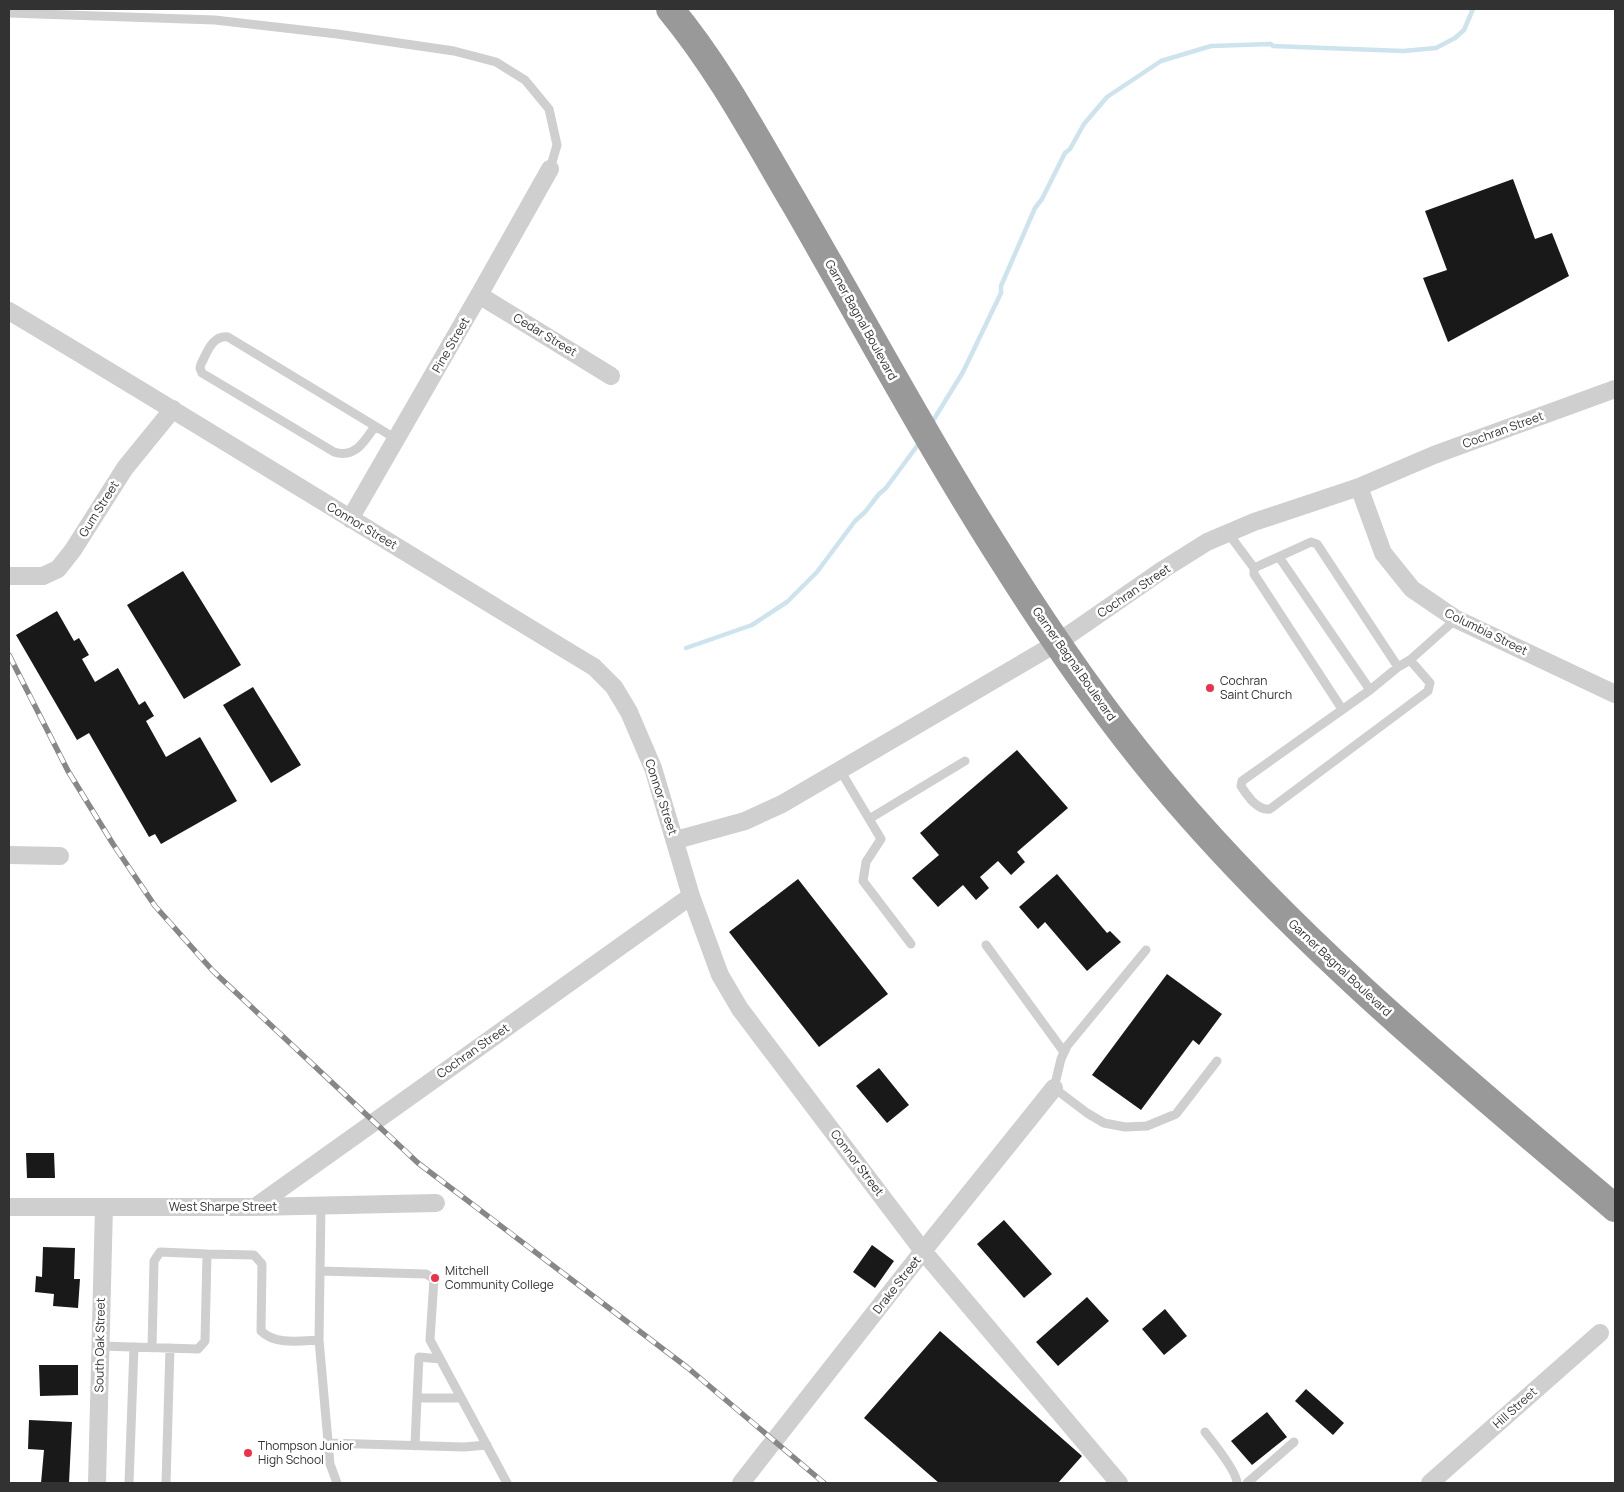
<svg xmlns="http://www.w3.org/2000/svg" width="1624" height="1492" viewBox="0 0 1624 1492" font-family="Manrope,sans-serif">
  <rect width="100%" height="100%" fill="#fff"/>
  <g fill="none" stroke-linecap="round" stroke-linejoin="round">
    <path stroke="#cde3ee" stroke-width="4.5" d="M931,424L963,372L1001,293V286L1035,208L1042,199L1065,153L1070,149L1084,124L1107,97L1161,61L1211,46L1271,44L1273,46L1403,51L1436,48L1455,38L1464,30L1473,9
      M686,648L752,625L787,602L817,572L855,521L865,512L879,494L886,488L920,442"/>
  </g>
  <path fill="#191919" d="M1513,179L1535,239L1552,233L1569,276L1448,342L1423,278L1447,270L1425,211Z
    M183,571L241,665L184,699L127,605Z
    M57,611L74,641L79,638L89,655L82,659L95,682L118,668L139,705L145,701L154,716L146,721L166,757L200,737L237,801L161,844L155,834L149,837L89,733L77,740L16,635Z
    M253,687L301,765L271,783L223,705Z
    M1017,750L1068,808L1017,852L1025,862L1011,875L998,861L980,877L989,888L976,900L963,885L938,907L912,878L939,855L920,833Z
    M1057,874L1107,933L1110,931L1121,942L1087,971L1045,922L1038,929L1019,907Z
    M798,879L888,994L819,1047L729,932Z
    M1167,974L1222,1014L1199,1045L1193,1040L1141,1110L1092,1075Z
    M879,1068L909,1105L887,1123L856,1086Z
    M26,1153H54L55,1178H27Z
    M1004,1220L1052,1274L1024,1298L977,1244Z
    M872,1245L894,1261L875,1288L853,1272Z
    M43,1247L75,1248L74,1279H80L78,1308L53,1306L54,1294L35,1292L36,1276L42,1277Z
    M1087,1297L1109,1321L1058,1366L1036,1342Z
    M1165,1309L1187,1336L1164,1355L1142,1329Z
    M940,1331L1082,1456L1058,1483H939L864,1418Z
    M39,1365H78V1395L40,1396Z
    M1306,1389L1344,1423L1333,1435L1295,1401Z
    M1267,1412L1287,1437L1252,1465L1231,1441Z
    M29,1420L72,1422L69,1483H41L44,1450L28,1449Z"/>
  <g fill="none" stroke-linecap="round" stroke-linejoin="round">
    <path stroke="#cfcfcf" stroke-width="9" d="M9,13L215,20L337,34L454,51L496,62L525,80L549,109L557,145L550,169
      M375,426C365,441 355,459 334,452L202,373L200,368L201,364C207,353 212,335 228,337L375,426L396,439
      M1228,533L1254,568
      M1279,557L1370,690
      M1410,660L1430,683L1428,691L1270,809C1257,811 1247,795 1241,786L1242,781L1370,690L1398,667L1410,660L1456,619
      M1342,709L1254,574V568L1311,542L1317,544L1398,667
      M840,770L881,839L866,862L863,881L911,944
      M869,819L965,761
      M986,945L1064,1052
      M1146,950L1067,1046L1061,1059L1054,1088L1087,1113L1104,1123L1125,1127L1147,1126L1176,1114L1217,1061
      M320,1271L426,1274L434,1279L430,1340L507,1483
      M319,1340L330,1464L337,1483
      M100,1346L198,1349L205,1341L207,1254L254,1255L262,1264L261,1331C275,1345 300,1341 319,1340L321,1206
      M152,1348L154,1261L160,1252L207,1254
      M417,1398L419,1357L440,1359
      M1205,1432C1213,1442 1237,1472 1237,1483
      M328,1443L464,1447L487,1445
      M415,1446L417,1398H461
      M129,1483L134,1347
      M166,1483L170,1348
      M1247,1483L1294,1442"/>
    <path stroke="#cfcfcf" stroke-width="18" d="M479,295L611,376
      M9,311C205,428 399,549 594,667L614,687L629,712L653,768L691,896L720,975L740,1009L923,1251L1119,1483
      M1359,487L1383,553L1412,589L1456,619L1615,694
      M350,519L479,295L550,169
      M9,576H43L58,569L73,550L125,468L173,409
      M676,840L745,821L782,804L1057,643L1164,569L1207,542L1254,522L1359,487L1434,455L1615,389
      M9,855L60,856
      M9,1207H255L436,1203
      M255,1207L691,896
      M97,1483L104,1207
      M741,1483L923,1251L1054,1088
      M1430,1483L1600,1333"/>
    <path stroke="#999" stroke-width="28" d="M670,9C719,68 756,138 795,204C865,325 931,448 1006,565C1054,641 1106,716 1164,785C1297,943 1458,1075 1615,1208"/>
    <defs>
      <path id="rail" d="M9,655L68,771L113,844L155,906L213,971L418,1163L688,1368L824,1483"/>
    </defs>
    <use href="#rail" stroke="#878787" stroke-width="5.5"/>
    <use href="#rail" stroke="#fff" stroke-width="4" stroke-dasharray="11" stroke-linecap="butt"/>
  </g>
  <g fill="#eb324a" stroke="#fff" stroke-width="2">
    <circle cx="1210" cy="688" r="5"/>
    <circle cx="435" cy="1278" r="5"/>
    <circle cx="248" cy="1453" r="5"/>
  </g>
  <g text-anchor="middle" stroke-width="5" stroke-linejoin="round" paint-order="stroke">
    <g font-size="12" fill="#323232" stroke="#fff">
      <text transform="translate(861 320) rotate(61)" y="4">Garner Bagnal Boulevard</text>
      <text transform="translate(545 335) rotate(31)" y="4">Cedar Street</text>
      <text transform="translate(451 345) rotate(-60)" y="4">Pine Street</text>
      <text transform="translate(1503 430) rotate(-20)" y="4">Cochran Street</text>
      <text transform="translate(99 509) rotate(-58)" y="4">Gum Street</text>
      <text transform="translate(362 526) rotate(31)" y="4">Connor Street</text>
      <text transform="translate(1134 591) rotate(-34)" y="4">Cochran Street</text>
      <text transform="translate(1486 632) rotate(26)" y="4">Columbia Street</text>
      <text transform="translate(1074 664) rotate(55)" y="4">Garner Bagnal Boulevard</text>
      <text transform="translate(661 797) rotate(72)" y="4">Connor Street</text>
      <text transform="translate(1340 968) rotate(43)" y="4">Garner Bagnal Boulevard</text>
      <text transform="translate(473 1051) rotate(-35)" y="4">Cochran Street</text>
      <text transform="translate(857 1163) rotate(53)" y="4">Connor Street</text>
      <text x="223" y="1211">West Sharpe Street</text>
      <text transform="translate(897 1285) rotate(-52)" y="4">Drake Street</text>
      <text transform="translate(100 1345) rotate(-89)" y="4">South Oak Street</text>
      <text transform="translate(1515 1408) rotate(-42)" y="4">Hill Street</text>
    </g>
    <g font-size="12" fill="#323232" stroke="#fff" text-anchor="start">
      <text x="1220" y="685">Cochran<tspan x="1220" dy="14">Saint Church</tspan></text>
      <text x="445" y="1275">Mitchell<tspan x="445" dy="14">Community College</tspan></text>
      <text x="258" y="1450">Thompson Junior<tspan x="258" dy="14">High School</tspan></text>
    </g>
  </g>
  <rect width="1624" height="1492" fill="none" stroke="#323232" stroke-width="20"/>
</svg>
